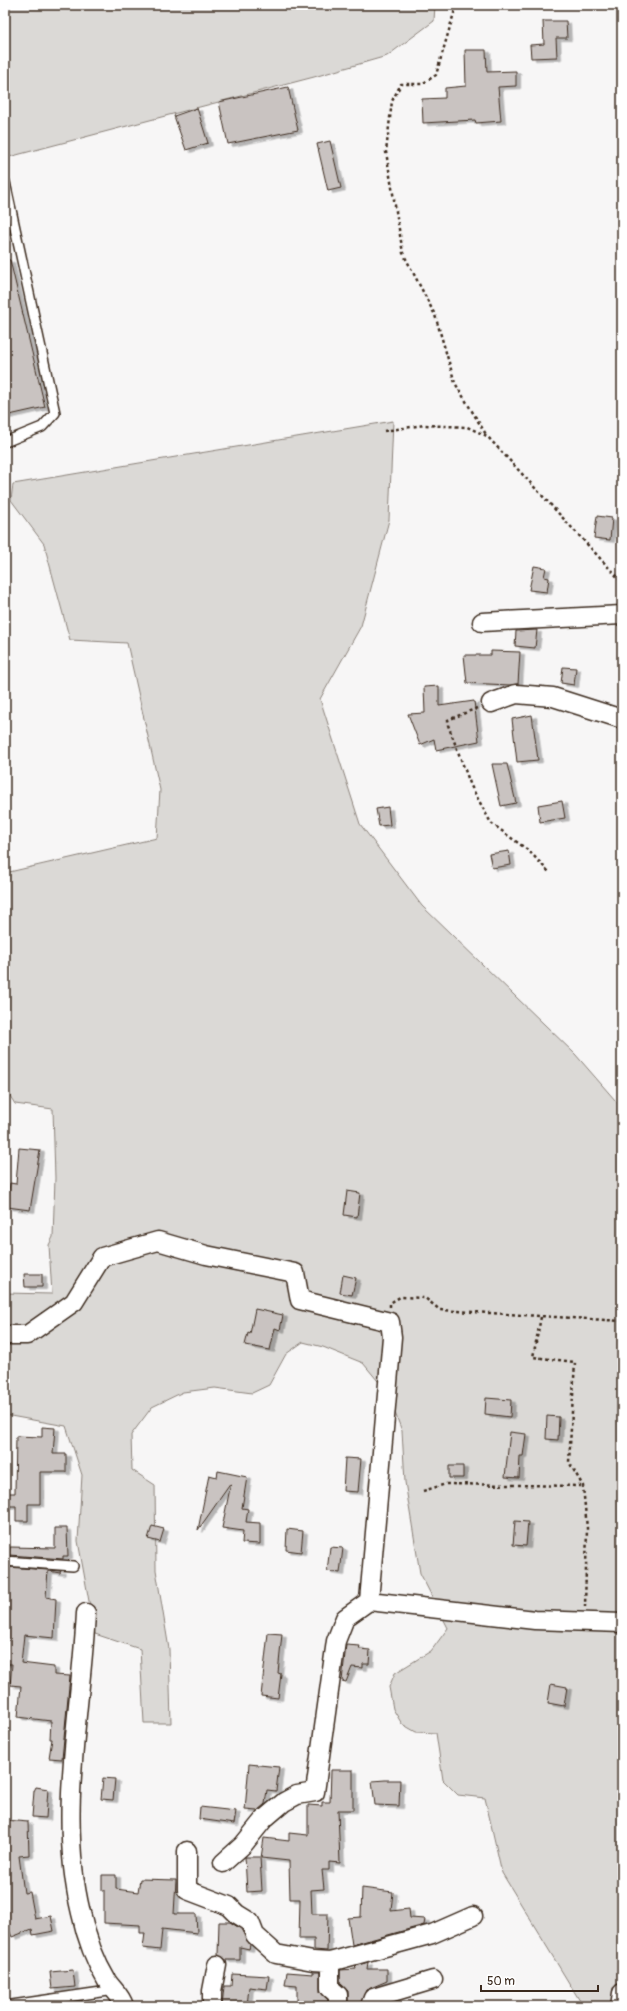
<svg xmlns="http://www.w3.org/2000/svg" width="627" height="2011" viewBox="0 0 627 2011" font-family="Pangolin,sans-serif">
  <defs>
    <filter id="shadow"><feDropShadow dx="4.5" dy="2.5" stdDeviation="0" flood-color="#0004"/></filter>
  </defs>
  <rect width="100%" height="100%" fill="#f7f6f6"/>
  <filter id="ink" filterUnits="userSpaceOnUse"><feTurbulence type="fractalNoise" baseFrequency=".025" numOctaves="2"/><feDisplacementMap in="SourceGraphic" scale="8" xChannelSelector="R" yChannelSelector="G"/><feConvolveMatrix kernelMatrix="1 2 1 2 8 2 1 2 1" color-interpolation-filters="sRGB"/></filter>
  <g filter="url(#ink)">
    <path fill="#dbd9d6" stroke="#8b827a" d="M5,5H435L434,21L387,56L314,77L5,158Z
      M393,421L389,520L361,626L320,699L360,824L422,906L575,1054L622,1108V2006H583L502,1873L485,1798L458,1795L443,1780L436,1733L416,1732L402,1724L393,1709L389,1687L395,1673L431,1651L448,1628L420,1573L405,1482L402,1431L387,1392L363,1363L323,1347L303,1342L286,1354L269,1385L252,1393L215,1388L183,1392L152,1407L131,1435L132,1470L155,1485L156,1570L169,1649L171,1723H144L140,1649L95,1634L78,1541L82,1475L66,1426L5,1415V1293L52,1294L49,1245L53,1237L55,1178L53,1109L15,1104L5,1088V873L157,838L160,790L127,643L70,640L44,544L11,500L13,484Z"/>
    <path fill="#c9c3c1" stroke="#3b2a1e" filter="url(#shadow)" d="M543,21H566L567,38H556L557,57L531,58L530,45L544,44Z
      M465,50H486L487,72L516,71V86L498,87L501,121L476,123L475,120L423,123L422,99L445,98V88L466,86Z
      M288,87L298,130L228,144L219,102Z
      M197,108L208,143L186,150L174,116Z
      M330,141L341,188L328,191L317,144Z
      M5,260H10L45,407L5,416Z
      M597,516L612,518L610,540L594,538Z
      M534,566L546,568L544,577L549,578L547,592L529,590Z
      M537,630L535,648L515,646L516,631Z
      M491,651L520,652L518,684L510,685L467,683L464,655H491Z
      M563,667L576,668L574,685L561,683Z
      M439,686V706L474,701L479,741L436,750L434,739L420,745L408,714L425,713L424,687Z
      M532,715L538,760L517,762L512,719Z
      M492,764H507L516,803L501,806Z
      M562,801L565,818L540,822L538,805Z
      M388,807L390,825L379,826L376,809Z
      M509,851L511,865L492,868L489,854Z
      M19,1148L40,1150L30,1210L7,1207L10,1183L16,1184Z
      M347,1191L360,1193L357,1217L344,1215Z
      M24,1274H42V1287H25Z
      M343,1275L356,1278L352,1295L340,1293Z
      M255,1309L283,1315L280,1330L275,1328L270,1350L245,1345L248,1333L250,1334Z
      M486,1398L511,1400L510,1417L485,1414Z
      M547,1416L559,1417L558,1440L546,1439Z
      M42,1427L55,1428L53,1454H66V1472H40V1504H28V1521H16V1506H5V1493H15L16,1436L42,1437Z
      M510,1432L526,1434L523,1456H520L519,1478L505,1477Z
      M345,1458L361,1459L358,1492L343,1491Z
      M449,1466H463V1478H449Z
      M218,1471L247,1477L242,1508L248,1509L246,1522L260,1523V1544L242,1543L243,1531L222,1528L231,1483L198,1530L209,1475L217,1477Z
      M515,1521L528,1522L526,1546L513,1545Z
      M152,1526L164,1529L160,1542L148,1539Z
      M55,1528H67L68,1556H63V1559L9,1555L10,1547L55,1548Z
      M287,1529L303,1531L301,1552L286,1550Z
      M330,1547L343,1548L340,1573L327,1571Z
      M8,1567L61,1571L60,1573L48,1571L46,1597L56,1599L54,1638L24,1635L21,1663L54,1667V1675L70,1676L62,1759L49,1758L52,1739H50L51,1721L18,1717L21,1686L10,1685L12,1664H5V1591Z
      M268,1633L282,1634L278,1673L281,1674L278,1698L261,1696Z
      M346,1645L360,1646L359,1649L370,1650L369,1664H363V1668L352,1667L346,1682L342,1681Z
      M551,1684L567,1687L564,1706L548,1703Z
      M249,1764L279,1767L276,1791L267,1790L265,1804L257,1811L245,1810Z
      M331,1770H353V1810H338L340,1863L329,1862V1870H322L324,1889L311,1890L312,1914H328L327,1951L314,1950V1939H299L300,1899H290L289,1861L261,1858L264,1838L289,1841V1833L308,1835V1805L322,1806V1802H330Z
      M103,1778L115,1779L113,1800L101,1799Z
      M385,1780H400L399,1806L375,1805L372,1781Z
      M36,1787L48,1789L46,1818L32,1817L34,1791Z
      M200,1807L236,1811L234,1824L199,1819Z
      M5,1820L28,1822L29,1855L19,1856L24,1893L30,1892L35,1919L51,1916L54,1931L33,1935L32,1929L12,1937L8,1928L5,1909Z
      M245,1857H260L262,1891L247,1892Z
      M102,1875H116V1889L138,1892L140,1879L176,1880L174,1914H196L197,1933L162,1929L160,1950L143,1948L145,1933H140V1925L104,1923V1890H102Z
      M362,1888L393,1892L391,1911L409,1909L410,1918L425,1919L424,1925L352,1945L348,1918L361,1917Z
      M219,1922H230L241,1929L250,1945L249,1949L240,1947V1960H226L218,1955Z
      M368,1962L367,1969H387V1981L366,1990L360,2006H348V1991L340,1983V1970L356,1969L355,1966Z
      M73,1970L75,1987L52,1989L50,1972Z
      M287,1972L313,1974V1972H320V1992L328,2000V2002H297V1986L285,1985Z
      M232,1974L269,1976L267,1989L249,1987L247,2006H222L224,1986H231Z"/>
    <g fill="none" stroke-linecap="round" stroke-linejoin="round">
      <defs>
        <path id="lane" d="M5,442L42,427L55,413L5,182
          M5,1561L73,1566
          M5,2006L115,1990"/>
        <path id="street" d="M482,622L622,615
          M491,703L516,694L553,697L622,719
          M5,1335H27L74,1302L102,1257L158,1241L206,1255L295,1273L300,1300L390,1322L392,1337L369,1601L345,1618L336,1641L315,1792L297,1795L284,1802L264,1819L243,1845L223,1863
          M369,1601L535,1620L622,1623
          M86,1613C81,1712 57,1816 81,1913C86,1936 95,1961 107,1981C113,1990 121,1995 124,2006
          M187,1851V1890L229,1906L237,1914L250,1922L255,1935L276,1954L313,1961L330,1962L432,1934L473,1916
          M330,1962V1988L338,1995V2006
          M212,2006V1991L217,1965
          M370,2006L373,1998L433,1980
          M620,2006L622,1993"/>
      </defs>
      <use href="#lane" stroke="#3b2a1e" stroke-width="12"/>
      <use href="#street" stroke="#3b2a1e" stroke-width="21"/>
      <path stroke="#3b2a1e" stroke-width="2.5" stroke-dasharray="3 3" stroke-linecap="butt" d="M455,5L454,13L436,75L422,84H401L392,101L386,152L403,253L435,315L455,383L487,436
        M384,431L424,425L467,427L487,436L622,582
        M477,708L448,720V725L471,786L491,823L529,851L549,872
        M390,1307V1303L400,1297L425,1298L440,1310L622,1321
        M541,1317L533,1357L575,1362L569,1462L583,1486L587,1528L585,1607
        M423,1491L446,1484L582,1486"/>
      <use href="#lane" stroke="#fff" stroke-width="9"/>
      <use href="#street" stroke="#fff" stroke-width="18"/>
    </g>
  </g>
  <rect width="627" height="2011" fill="none" stroke="#fff" stroke-width="20"/>
  <rect x="10" y="10" width="607" height="1991" fill="none" stroke="#3b2a1e" stroke-width="1.5" filter="url(#ink)"/>
  <path d="M481 1985v6h117v-6" fill="none" stroke="#3b2a1e" stroke-width="2"/>
  <text x="487" y="1985" font-size="12" fill="#3b2a1e" stroke="#ffffff" stroke-width="3" paint-order="stroke">50 m</text>
</svg>
